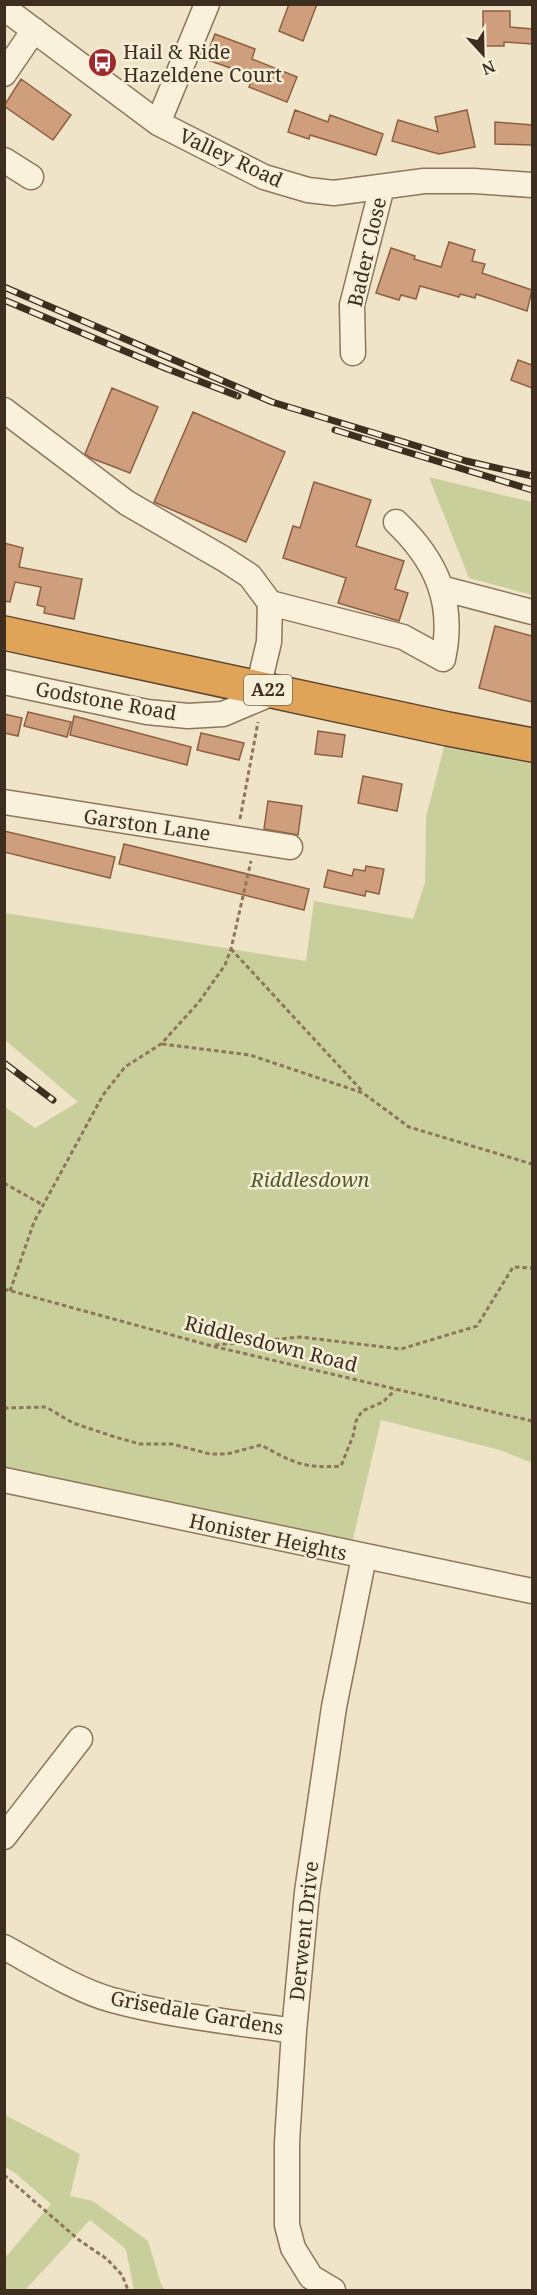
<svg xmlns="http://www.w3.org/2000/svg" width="537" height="2295" viewBox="0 0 537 2295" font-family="'Noto Serif',serif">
  <rect width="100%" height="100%" fill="#f0e4c8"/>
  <path fill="#c9cf9b" d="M429,477L532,502V595L469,578Z
    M444,747L532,764V1463L500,1450L381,1420L352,1543L5,1469L4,1106L35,1128L78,1102L5,1040V913L306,961L314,901L413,919L425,883L426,817Z
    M5,2115L80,2154L70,2196L93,2201L148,2241L161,2284L165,2290H134L126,2249L90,2220L25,2290H5V2258L51,2204L15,2173L5,2167Z"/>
  <path fill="#cf9f7d" stroke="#8d5f41" stroke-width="1.5" d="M289,4H317L303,41L279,31Z
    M483,11H510V27L532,29V44L504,42V46H483Z
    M215,34L255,49L252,59L297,77L287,102L249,87L253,76L205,59Z
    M21,79L71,115L53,140L4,106Z
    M295,110L328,122L330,115L383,134L376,155L310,135L309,139L288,132Z
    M467,110L475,147L439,154L392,141L398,120L438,132L435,117Z
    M495,122L532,125V145L495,144Z
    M449,242L475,250L472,261L485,264L482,273L532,290L527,311L476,294L475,298L460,294L459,297L420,286L416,299L401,295L399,300L376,293L391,248L415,256L414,259L441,267Z
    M518,360L532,365V388L511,380Z
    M112,388L158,407L130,473L91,458L85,454Z
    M193,412L285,452L246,542L154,502Z
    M314,482L371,500L356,546L404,561L395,589L408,593L399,621L338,603L346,578L283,558L293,526L300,528Z
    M4,543L23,548L19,567L82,579L74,619L44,613L45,607L37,605L41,587L15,582L10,602L4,601Z
    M495,626L532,636V702L479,688Z
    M28,712L71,722L67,737L24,726Z
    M4,714L22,718L18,736L4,733Z
    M74,716L191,747L187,765L70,735Z
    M318,731L345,735L342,757L315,754Z
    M201,733L244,743L239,760L197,750Z
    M363,776L402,784L397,811L358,803Z
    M268,801L302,806L298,835L264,829Z
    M4,831L115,857L110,878L4,852Z
    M124,844L309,889L304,910L119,864Z
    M366,866L384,869L379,894L366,891L365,896L324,887L328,870L352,876L354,869L365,871Z"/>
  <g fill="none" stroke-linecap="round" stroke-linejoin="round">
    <defs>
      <path id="minor" d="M4,8L158,123L264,177L308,190L334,193L424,181H474L532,185
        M4,74L34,30
        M158,123L207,4
        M4,160L31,177
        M353,353L352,305L382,187
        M4,410L127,503L224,559L250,576L270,603L403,637L443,659C455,603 437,561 396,522
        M441,588L532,612
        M4,682L147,712L188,716L223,714L275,692
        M258,688L269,642L270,603
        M4,802L290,847
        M4,1480L532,1591
        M4,1837L80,1739
        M4,1947C37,1965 76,1990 112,2000C171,2016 233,2022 294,2031
        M333,2290L311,2277L293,2248L287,2225V2142L294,2031L307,1892L334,1707L364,1557"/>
      <path id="highway" d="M4,633L448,729L532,745"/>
    </defs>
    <use href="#minor" stroke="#8d765c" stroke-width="27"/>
    <use href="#highway" stroke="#5b4430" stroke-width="36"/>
    <path stroke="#8d765c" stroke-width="3" stroke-dasharray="4.5 3" stroke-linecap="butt" d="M240,819L258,722
      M231,949L362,1091
      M162,1044L250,1055L363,1093L409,1127L532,1164
      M4,1183L43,1205
      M4,1289L212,1346L532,1421
      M10,1291L34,1222L103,1095L125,1067L161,1044L199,1002L225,965L231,949L251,861
      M215,1345L300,1337L401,1349L477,1326L513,1267L532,1268
      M4,1408L46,1407L73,1423L115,1437L140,1444H172L210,1454H227L261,1445C292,1462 304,1469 341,1466L353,1436L356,1421L362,1411L383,1402L395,1390
      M4,2175L79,2240L107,2259L122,2275L128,2290"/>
    <use href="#minor" stroke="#faf1dc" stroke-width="24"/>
    <use href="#highway" stroke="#e0a458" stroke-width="33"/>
    <defs>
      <path id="rail" d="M4,287L272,402L466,461L532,476
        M4,300L165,368L238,396
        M335,430L532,490
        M4,1063L53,1100"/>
    </defs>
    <use href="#rail" stroke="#3d2e20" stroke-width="7"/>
    <use href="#rail" stroke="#f7eed8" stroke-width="4.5" stroke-dasharray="14" stroke-linecap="butt"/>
  </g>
  <defs>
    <symbol id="bus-disc" viewBox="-11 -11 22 22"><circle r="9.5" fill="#9e2a2b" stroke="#f7eed8"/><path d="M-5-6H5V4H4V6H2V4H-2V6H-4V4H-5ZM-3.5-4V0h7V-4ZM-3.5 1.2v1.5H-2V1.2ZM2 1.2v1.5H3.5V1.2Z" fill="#fff"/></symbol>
  </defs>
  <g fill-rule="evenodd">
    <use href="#bus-disc" x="86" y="46" width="33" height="33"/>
  </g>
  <g text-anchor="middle" stroke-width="5" stroke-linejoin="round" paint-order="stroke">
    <rect fill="#f7eed8" stroke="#756857" stroke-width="1.5" x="244" y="675" width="48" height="30" rx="4.5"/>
    <g font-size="18" font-weight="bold" fill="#3d2e20">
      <text x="268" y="696">A22</text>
    </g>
    <g font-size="20" fill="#3d2e20" stroke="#f7eed8" text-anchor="start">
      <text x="123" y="59">Hail &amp; Ride<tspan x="123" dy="23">Hazeldene Court</tspan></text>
    </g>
    <g font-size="20" fill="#3d2e20" stroke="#f7eed8">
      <text transform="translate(231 158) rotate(25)" y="7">Valley Road</text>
      <text transform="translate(367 252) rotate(-77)" y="7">Bader Close</text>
      <text transform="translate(106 701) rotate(10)" y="7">Godstone Road</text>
      <text transform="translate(147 825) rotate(8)" y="7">Garston Lane</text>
      <text transform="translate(271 1344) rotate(14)" y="7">Riddlesdown Road</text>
      <text transform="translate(268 1537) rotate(12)" y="7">Honister Heights</text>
      <text transform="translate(304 1931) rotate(-84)" y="7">Derwent Drive</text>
      <text transform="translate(197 2013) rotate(10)" y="7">Grisedale Gardens</text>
    </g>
    <g font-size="20" font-style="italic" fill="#4d5a26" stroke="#f7eed8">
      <text x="310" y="1187">Riddlesdown</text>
    </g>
  </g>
  <rect width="537" height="2295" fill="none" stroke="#3d2e20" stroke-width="12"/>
  <g transform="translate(483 54) rotate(158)" stroke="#f7eed8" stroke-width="4.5" paint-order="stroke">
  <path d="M0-4.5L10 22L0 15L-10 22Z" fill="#3d2e20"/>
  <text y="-9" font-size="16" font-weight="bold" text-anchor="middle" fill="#3d2e20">N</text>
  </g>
</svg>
